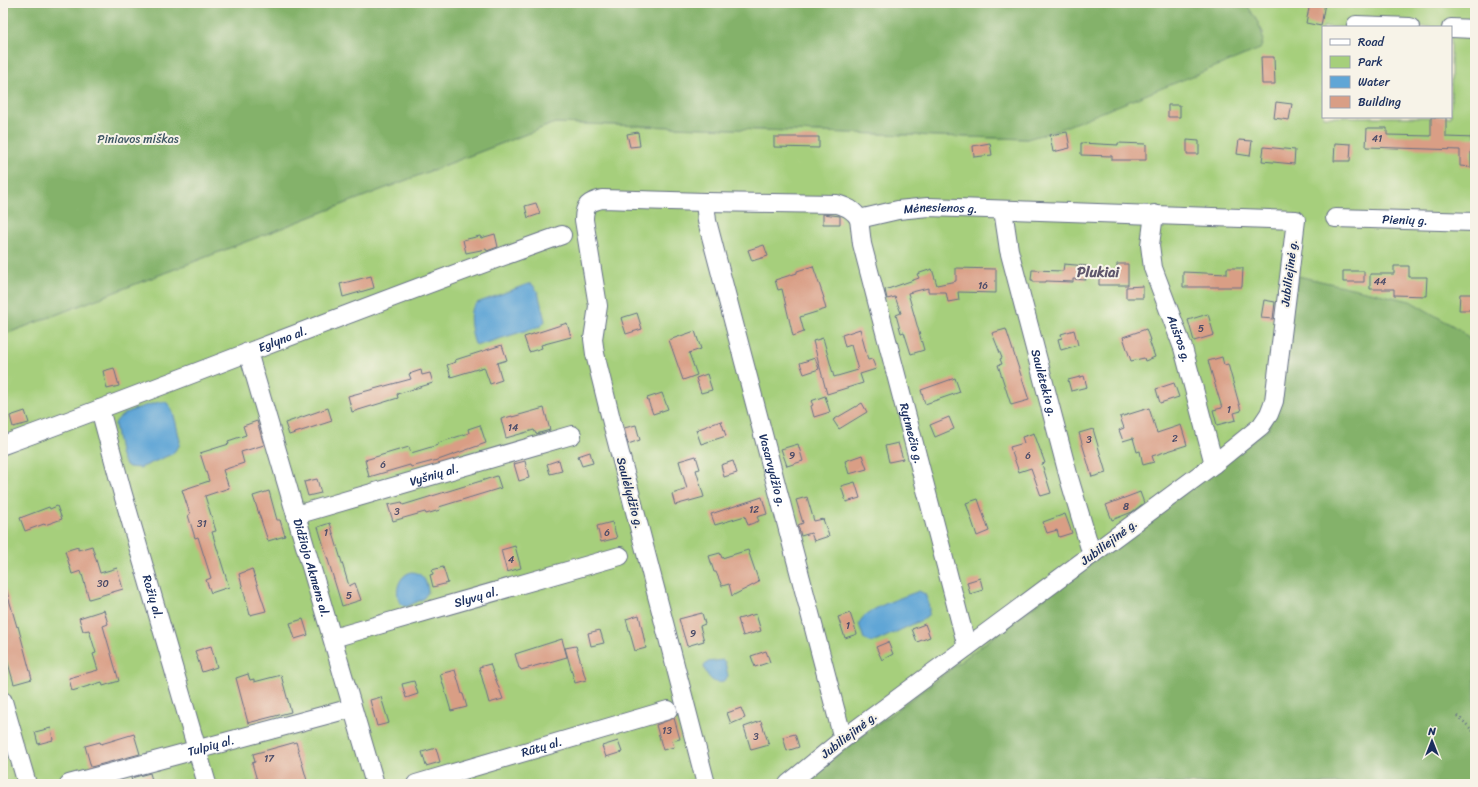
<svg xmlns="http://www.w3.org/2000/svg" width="1478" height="787" viewBox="0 0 1478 787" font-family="Sriracha,sans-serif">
  <rect width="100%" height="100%" fill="#f7f3e8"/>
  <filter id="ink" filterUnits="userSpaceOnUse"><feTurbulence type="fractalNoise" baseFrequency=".025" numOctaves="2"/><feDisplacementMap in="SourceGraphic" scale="8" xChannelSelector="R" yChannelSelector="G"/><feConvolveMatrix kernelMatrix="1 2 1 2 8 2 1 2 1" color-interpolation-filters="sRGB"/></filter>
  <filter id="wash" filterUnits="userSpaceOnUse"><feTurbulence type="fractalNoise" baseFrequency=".012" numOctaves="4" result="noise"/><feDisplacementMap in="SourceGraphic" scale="16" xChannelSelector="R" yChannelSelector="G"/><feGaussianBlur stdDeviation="0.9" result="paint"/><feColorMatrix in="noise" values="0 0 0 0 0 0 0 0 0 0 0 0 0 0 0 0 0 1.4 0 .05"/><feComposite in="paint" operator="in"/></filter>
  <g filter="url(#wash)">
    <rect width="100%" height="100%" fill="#eee8cf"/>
    <path fill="#a6cf7b" stroke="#607f6c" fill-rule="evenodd" d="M1246,3H1475V346L1462,331L1269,428L799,784H3V335L555,123L1027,139L1264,34ZM1323,27H1451V117H1323Z"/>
    <path fill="#84b26b" stroke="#507064" d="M3,3H1246C1254,17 1269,34 1260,49L1055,131L1027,139L555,123L3,335Z
      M1298,276L1410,301L1462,331L1475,346V784H799L1269,428Z"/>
    <path fill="#60a6d6" stroke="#3e6a9a" d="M528,284H532L538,292L545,321L541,326L479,345L475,344C472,337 469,318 471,311C472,308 475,305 477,303Z
      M159,402C162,402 166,401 168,404C174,409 178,433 180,441L179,446L172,454L140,468L129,467L125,464L121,457L115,424C120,411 146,406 159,402Z
      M412,572C422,572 428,583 428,592L423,599L406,607C392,601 396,575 412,572Z
      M919,591L925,594C928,602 932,611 926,618L877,641L870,642L864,639L859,624C863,609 904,597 919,591Z
      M723,660L725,662L728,676C718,691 706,677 704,666L708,662Z"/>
    <g id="blocks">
      <path fill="#d99e85" d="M1310,3H1325L1321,26L1306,23Z
        M1261,57H1274L1275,84H1262Z
        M1276,102L1292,104L1289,120L1274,118Z
        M1168,105H1180V117H1168Z
        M1431,117H1446V137L1475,138V151L1471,150V167L1460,166V150L1366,147L1367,128H1387V135L1431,136Z
        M638,132L640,146L630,147L627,134Z
        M1067,132L1070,148L1053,152L1050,135Z
        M774,137H819V148L774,147Z
        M1187,140L1199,141V154H1187Z
        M1239,140L1252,141L1250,156L1237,154Z
        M990,143L992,155L974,157L973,146Z
        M1081,143L1118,145V143L1146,144V160H1112V156L1081,155Z
        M1335,143L1351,144L1350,161H1334Z
        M1264,147L1295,150L1294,164L1262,161Z
        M536,203L540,214L528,218L525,206Z
        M823,214L840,216V224H823Z
        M495,234L498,247L487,251L486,249L466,253L463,240L480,236L481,238Z
        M764,245L768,256L752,261L748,250Z
        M1064,264L1087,266L1086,280L1073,279V282L1046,281V282H1033V280H1031L1032,270L1063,271Z
        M1117,264H1128V285H1099V274H1117Z
        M813,266L824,298H823L826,309L800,317L804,332L793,336L782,289L778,290L775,280L797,273V271Z
        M1394,266H1409V277H1427L1426,296L1394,295V289H1370V274H1394Z
        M956,268L996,269V293L958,292L959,300L948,302L946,292H928V288L908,293L924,350L911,354L904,332L901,333L896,315L901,313L895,297L887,299L885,290L919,278L917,274L932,269L937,285L956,281Z
        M1227,268H1243L1242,287H1183V272L1227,274Z
        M1343,271H1364V282H1343Z
        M371,276L374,288L343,297L340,284Z
        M1143,286V298H1126V287Z
        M1460,294H1475V310H1459Z
        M1264,300L1275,302L1273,319L1261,318Z
        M637,313L642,329L626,334L621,318Z
        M1208,314L1214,335L1194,341L1188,320Z
        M567,323L571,337L541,345L542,348L529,352L524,337Z
        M860,329L868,360L872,359L876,369L860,374L863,383L827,394L813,341L823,338L834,377L858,370L851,345L845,347L842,335Z
        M1006,329L1029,400L1011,405L998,365L1002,364L1000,359L1002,358L992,333Z
        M1146,329L1150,340H1149L1155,357L1145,361L1144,358L1131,361L1123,337Z
        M1074,330L1078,345L1061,350L1058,339L1062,338L1061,334Z
        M695,331L701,349L689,353L697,375L683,380L669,340Z
        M502,345L507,360L497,363L502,380L490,384L484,367L451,377L447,365L456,362L455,360Z
        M1222,357L1224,365L1228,364L1241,411L1234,413L1236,420L1217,425L1213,410L1222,408L1208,361Z
        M815,358L819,369L804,374L800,363Z
        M114,368L119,386L107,389L103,371Z
        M421,370L422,375L430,373L433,383L397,394L398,398L352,412L348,396L411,379L409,374Z
        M707,374L712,390L701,393L696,378Z
        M1084,376L1087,387L1071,391L1068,380Z
        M955,378L960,392L925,404L921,390Z
        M1174,383L1179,397L1160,403L1156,389Z
        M662,393L668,409L653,414L647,398Z
        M825,396L830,412L814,417L811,406L813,405L811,401Z
        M862,403L867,412L839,429L833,420Z
        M328,408L332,421L289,435L285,423Z
        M544,408L550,430L536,434L534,430L506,438L501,419L512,416V417Z
        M1149,408L1157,433L1181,425L1187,445L1152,456L1154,462L1143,465L1140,451L1137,452L1133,438L1123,441L1119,430L1124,428L1120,417Z
        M25,411L29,423L13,427L10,416Z
        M949,417L954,429L935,437L930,425Z
        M257,421L264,445L241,452L244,463L223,470L229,488L205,496L216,531L212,532L229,587L211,593L206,580L211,578L198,537L195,538L188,515L190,514L182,490L209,481L200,453L229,444L228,441L246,435L243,426Z
        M721,421L726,436L701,444L696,430Z
        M480,425L486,443L441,459L411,467L410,465L369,477L365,460L409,447L411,453L438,445V443L469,433L468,429Z
        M636,425L640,440L628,444L624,428Z
        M1093,429L1106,473L1092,477L1079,433Z
        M1034,433L1045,463L1042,464L1051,493L1041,496L1031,468L1019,472L1010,447L1024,443L1022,437Z
        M898,443L903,459L889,462L885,446Z
        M798,444L803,461L787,466L781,449Z
        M590,452L593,463L582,466L578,456Z
        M862,455L867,469L849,474L845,461Z
        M696,456L700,469L696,470L704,497L675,505L672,494L687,489L679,461Z
        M559,460L562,471L550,474L547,464Z
        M525,461L529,478L519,481L514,464Z
        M733,461L737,473L724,477L721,465Z
        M497,476L501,488L439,507L440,510L426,514L425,512L393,521L388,505L402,502L403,505Z
        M317,479L321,493L308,496L304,482Z
        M855,482L860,498L846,502L841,486Z
        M269,491L277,520H280L285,536L268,541L253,496Z
        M1140,492L1144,503L1132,512L1112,520L1106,505Z
        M762,497L767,514L757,517L759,521L748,525L745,516L715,525L711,514Z
        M807,497L814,521L823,519L829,536L814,541L811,533L801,536L798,525L803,523L796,500Z
        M978,499L989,531L977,536L966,503Z
        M57,506L62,519L45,525L44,524L25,531L20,518L49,507L50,509Z
        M1065,514L1072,533L1059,537L1057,530L1047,533L1043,522Z
        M612,522L617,538L601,542L597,526Z
        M330,523L349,586L355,583L361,600L342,606L318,527Z
        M92,546L100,573L117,568L123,589L89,599L81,571L72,574L65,551L78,547V550Z
        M515,546L521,568L507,572L501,550Z
        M748,550L759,582L732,596L729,584L722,586L716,572H714L709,556L720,553L722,558Z
        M443,567L448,583L433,587L430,575L433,574L432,570Z
        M252,569L266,611L250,615L239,574Z
        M980,578L983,590L970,594L967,582Z
        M6,589L17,627L18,626L32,679L14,684L3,646V590Z
        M104,610L108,624L103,626L119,681L103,686L102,682L72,691L69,678L98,670L93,654L96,653L89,630L83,631L79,618Z
        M702,613L705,624L700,626L704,641L687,646L679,619Z
        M850,613L857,634L845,638L838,617Z
        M756,614L761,631L743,636L738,619Z
        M639,615L646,648L635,651L626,619Z
        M303,619L308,635L295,639L290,623Z
        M925,624L930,637L917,642L912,629Z
        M600,630L604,643L591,646L588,633Z
        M562,639L567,657L521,670L520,668H519L515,654Z
        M888,642L893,654L882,660L876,647Z
        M211,646L217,667L202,672L195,651Z
        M576,646L586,680L575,683L565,648Z
        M766,651L770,662L755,667L751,656Z
        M490,664L503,699L489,703L479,667Z
        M455,670L462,694H463L467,707L451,711L440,674Z
        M248,674L250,680L254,679V682L281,675L291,712L248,723L236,678Z
        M414,681L418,694L406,698L402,684Z
        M381,697L389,723L377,726L370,700Z
        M741,708L745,718L731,724L727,713Z
        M674,718L680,739L672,741L674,747L663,750L656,725Z
        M761,721L769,745L751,750L744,727Z
        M51,728L53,740L38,744L35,732Z
        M134,734L140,754L91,767L85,746L100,742L101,744Z
        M795,734L799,747L787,751L783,737Z
        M618,741L622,752L606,757L602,746Z
        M296,742L308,784H258L252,763L255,762L253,754Z
        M436,748L440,762L426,766L422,752Z
        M150,773L153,784H133L131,778Z"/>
    </g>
  </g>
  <g filter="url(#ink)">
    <use href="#blocks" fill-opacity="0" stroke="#657086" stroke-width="1"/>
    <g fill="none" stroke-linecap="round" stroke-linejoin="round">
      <defs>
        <g id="minor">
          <path d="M1356,25L1410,27"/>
          <path d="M1451,28L1475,29"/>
          <path id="s1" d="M705,202L707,221L843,739"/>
          <path id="s2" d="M1003,210L1009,250L1069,478L1092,555"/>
          <path id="s3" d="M1154,214L1150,245L1153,268L1183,348L1214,464"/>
          <path id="s4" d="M1335,218L1475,222"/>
          <path id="s5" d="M859,219L862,244L967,647"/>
          <path id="s6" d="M248,352L375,784"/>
          <path id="s7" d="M100,409L122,491L207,784"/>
          <path id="s8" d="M3,445C190,377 375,301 562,235"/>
          <path id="s9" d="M296,515L572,435"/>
          <path id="s10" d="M333,638L620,556"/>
          <path d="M3,701L27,784"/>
          <path id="s11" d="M69,784L352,708"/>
          <path id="s12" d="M416,784L668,710"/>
          <path id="s13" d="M706,784L612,423L595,354L593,339L598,306L584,220C584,205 589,202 602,199L705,202L837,204C847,207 854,210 859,219L898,210L928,207L1296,220L1274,401L1269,414L1261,426L1214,464L843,739L788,784"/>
        </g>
      </defs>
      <use href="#minor" stroke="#657086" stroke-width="20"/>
      <path stroke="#657086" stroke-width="2.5" stroke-dasharray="1 3" stroke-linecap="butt" d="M1458,716L1475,733"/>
      <use href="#minor" stroke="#fff" stroke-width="18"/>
    </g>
  </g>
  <g text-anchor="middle" stroke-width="4" stroke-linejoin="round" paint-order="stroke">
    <g font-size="10" fill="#4a4b68">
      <text x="1377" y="142">41</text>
      <text x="1380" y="285">44</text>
      <text x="983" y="289">16</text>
      <text x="1201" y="332">5</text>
      <text x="1229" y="413">1</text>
      <text x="513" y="431">14</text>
      <text x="1175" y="442">2</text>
      <text x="1089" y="443">3</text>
      <text x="792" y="459">9</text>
      <text x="1028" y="459">6</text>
      <text x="383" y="468">6</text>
      <text x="1126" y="510">8</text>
      <text x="754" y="513">12</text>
      <text x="397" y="515">3</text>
      <text x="202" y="527">31</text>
      <text x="326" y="536">1</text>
      <text x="607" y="536">6</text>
      <text x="511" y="563">4</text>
      <text x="103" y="587">30</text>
      <text x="349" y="599">5</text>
      <text x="848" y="629">1</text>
      <text x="693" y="637">9</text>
      <text x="667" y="734">13</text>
      <text x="756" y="740">3</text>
      <text x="269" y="762">17</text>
    </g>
    <g font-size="12" fill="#3e5765" stroke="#f7f3e8">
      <text x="138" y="143">Piniavos miškas</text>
    </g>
    <g font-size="12" fill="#1b2f5e" stroke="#f7f3e8">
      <text dy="4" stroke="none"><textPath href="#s13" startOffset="956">Mėnesienos g.</textPath></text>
      <text dy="4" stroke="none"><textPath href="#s4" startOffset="70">Pienių g.</textPath></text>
      <text transform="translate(1289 273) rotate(-83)" y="4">Jubiliejinė g.</text>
      <text dy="4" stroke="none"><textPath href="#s8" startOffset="299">Eglyno al.</textPath></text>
      <text dy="4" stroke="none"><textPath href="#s3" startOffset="130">Aušros g.</textPath></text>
      <text dy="4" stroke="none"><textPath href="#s2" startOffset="178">Saulėtekio g.</textPath></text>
      <text dy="4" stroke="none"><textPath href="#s5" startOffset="221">Rytmečio g.</textPath></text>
      <text dy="4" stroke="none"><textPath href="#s1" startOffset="277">Vasarvydžio g.</textPath></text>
      <text dy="4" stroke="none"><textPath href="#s9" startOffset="144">Vyšnių al.</textPath></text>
      <text transform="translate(630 493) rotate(75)" y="4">Saulėlydžio g.</text>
      <text transform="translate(1109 542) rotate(-37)" y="4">Jubiliejinė g.</text>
      <text dy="4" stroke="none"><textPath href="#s6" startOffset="225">Didžiojo Akmens al.</textPath></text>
      <text dy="4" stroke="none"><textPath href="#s7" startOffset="195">Rožių al.</textPath></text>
      <text dy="4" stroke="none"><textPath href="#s10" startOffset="149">Slyvų al.</textPath></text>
      <text transform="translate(849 735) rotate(-38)" y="4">Jubiliejinė g.</text>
      <text dy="4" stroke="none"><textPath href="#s11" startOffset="147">Tulpių al.</textPath></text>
      <text dy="4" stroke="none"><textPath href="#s12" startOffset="131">Rūtų al.</textPath></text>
    </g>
    <g font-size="14" font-weight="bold" fill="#5e566c" stroke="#f7f3e8">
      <text x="1098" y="277">Plukiai</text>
    </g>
  </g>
  <rect width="1478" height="787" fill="none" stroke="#f7f3e8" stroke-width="16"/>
  <rect x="1322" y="26" width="130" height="92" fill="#f7f3e8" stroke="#9fa5b1"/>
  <rect x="1330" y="39" width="20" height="6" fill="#ffffff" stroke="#9fa5b1"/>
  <text x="1358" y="46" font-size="12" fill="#1b2f5e">Road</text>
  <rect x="1330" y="56" width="20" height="12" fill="#a6cf7b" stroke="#9fa5b1"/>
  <text x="1358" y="66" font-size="12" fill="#1b2f5e">Park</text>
  <rect x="1330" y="76" width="20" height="12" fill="#60a6d6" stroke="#9fa5b1"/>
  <text x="1358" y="86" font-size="12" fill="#1b2f5e">Water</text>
  <rect x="1330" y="96" width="20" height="12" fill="#d99e85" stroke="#9fa5b1"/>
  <text x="1358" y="106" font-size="12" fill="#1b2f5e">Building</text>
  <g transform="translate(1432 741)" stroke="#f7f3e8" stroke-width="3" paint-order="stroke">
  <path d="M0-3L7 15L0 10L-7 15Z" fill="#1b2f5e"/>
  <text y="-6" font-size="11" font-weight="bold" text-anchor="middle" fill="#1b2f5e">N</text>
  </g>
</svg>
